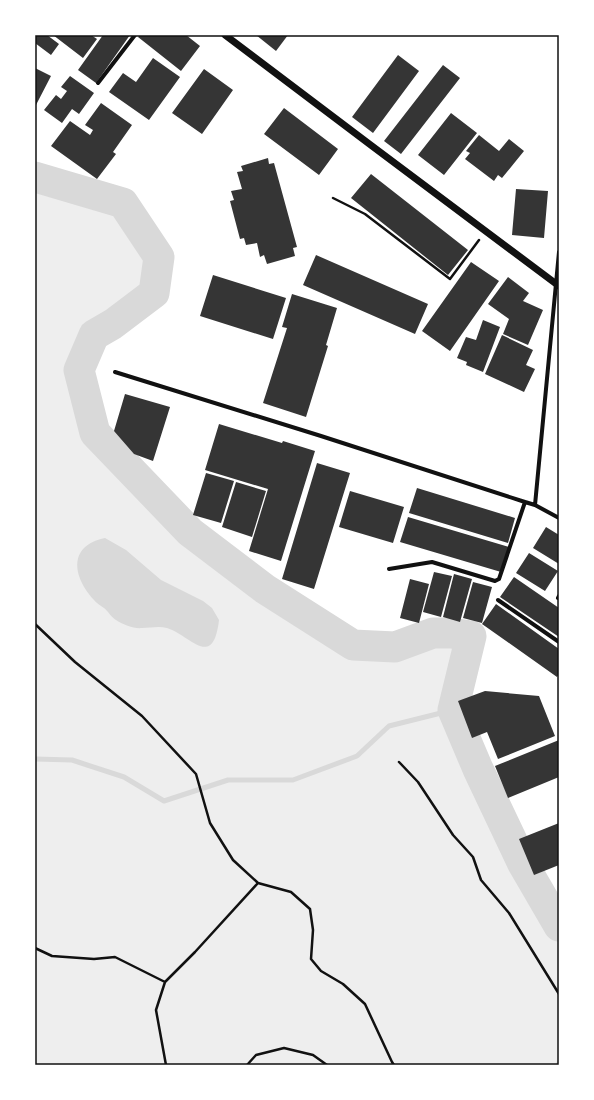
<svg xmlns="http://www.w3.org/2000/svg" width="594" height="1100" viewBox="0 0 594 1100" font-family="'DejaVu Sans',sans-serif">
  <rect width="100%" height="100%" fill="#fff"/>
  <path fill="#eee" d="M35,177L123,203L159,257L154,293L113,324L79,370L95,433L190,532L265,589L353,645L395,647L433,633H451L471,636L453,710L478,769L523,864L559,926V1065H35Z"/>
  <path fill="#d9d9d9" d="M105,538L126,550L161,580L203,601L212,608L219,620C213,671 190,635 167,628C158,626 151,628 142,628C134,629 124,625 116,620C111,617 108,611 104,608C100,605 96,603 94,600C73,577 67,546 105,538Z"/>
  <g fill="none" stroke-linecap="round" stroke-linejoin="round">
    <path stroke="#d9d9d9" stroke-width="5" d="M35,759L72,760L124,777L164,801L228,780H293L357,756L389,726L453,710
      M558,1065L559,1063"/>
    <path stroke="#d9d9d9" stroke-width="31" d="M35,177L123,203L159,257L154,293L113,324L94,335L79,370L95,433L190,532L265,589L353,645L395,647L433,633H451L471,636L453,710L478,769L523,864L559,926"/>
  </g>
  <path fill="#353535" d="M35,35H47L59,44L51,55L35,43Z
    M53,35H91L97,39L83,58Z
    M103,35H130L96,83L78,70Z
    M140,35H186L200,46L181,71L138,37Z
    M256,35H288L276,51Z
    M398,55L419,71L373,133L352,117Z
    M153,58L180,77L149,120L109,92L123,73L136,82Z
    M443,65L460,78L401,154L384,141Z
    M35,68L51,76L36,105L35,104Z
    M204,69L233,90L202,134L172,113Z
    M70,76L94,93L79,114L72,109L62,123L44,110L56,95L61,99L67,91L61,87Z
    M101,103L132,125L113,152L116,154L97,179L51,146L70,121L90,135L93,130L85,125Z
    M284,108L338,149L319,175L264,134Z
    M451,113L477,133L444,175L418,155Z
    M479,135L499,151L509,139L524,151L502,178L498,175L494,181L465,159L470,153L466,151Z
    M268,158L269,164L274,163L297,247L293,248L295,256L267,264L264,255L260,257L257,243L246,245L244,238L240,239L230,201L234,200L231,191L242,189L237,172L243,171L241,166Z
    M371,174L468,250L448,275L351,198Z
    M516,189L548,191L544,238L512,235Z
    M316,255L428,304L415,334L303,285Z
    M471,262L499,281L450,351L422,331Z
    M213,275L286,298L273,339L200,316Z
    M508,277L529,293L523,301L543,310L528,345L503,334L509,319L488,304Z
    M292,294L337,308L326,345L328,346L306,417L263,403L287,328L282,327Z
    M483,320L500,327L483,372L466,365L467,362L457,358L466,337L476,340Z
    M502,335L533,350L526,365L535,369L524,392L485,374Z
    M125,394L170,407L153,461L134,454L114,431Z
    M219,424L282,443L283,441L315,451L281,561L249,551L268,489L205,470Z
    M317,463L350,473L314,589L282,579Z
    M206,473L234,481L221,523L193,515Z
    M236,482L266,491L252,537L222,527Z
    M417,488L515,518L508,543L409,513Z
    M350,491L404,507L393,543L339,527Z
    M408,517L509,547L501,572L400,542Z
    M546,527L559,535V564L533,548Z
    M529,553L558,571L545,591L516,573Z
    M434,572L452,576L441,617L423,612Z
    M454,574L472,579L460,622L443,617Z
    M514,577L559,608V637L500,597Z
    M410,579L429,584L419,623L400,618Z
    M473,582L492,587L482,623L463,618Z
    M496,604L559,649V674L557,677L482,624Z
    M485,691L539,696L555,736L498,759L487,732L472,738L458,701Z
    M559,740V777L508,798L495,766Z
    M559,823V865L534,875L519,839Z"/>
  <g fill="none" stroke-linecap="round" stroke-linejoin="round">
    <path stroke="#111" stroke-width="2.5" d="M333,198L365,214L450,279L479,240
      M35,624L75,662L142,716L196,774L210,823L233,860L258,883L291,892L310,909L313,930L311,959L321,971L343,984L365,1004L392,1062L394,1065
      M399,762L418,782L453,835L473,857L481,880L509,913L559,994
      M35,948L52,956L94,959L115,957L165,982
      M166,1065L156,1010L165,982L195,952L258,883
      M247,1065L256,1055L284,1048L313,1055L327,1065"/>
    <path stroke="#111" stroke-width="4" d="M98,83L135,35
      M115,372L321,436L525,502L535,505L559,518
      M535,505L559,252
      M389,569L432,562L495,581L499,579L525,502
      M558,598L559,596
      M498,600L559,642"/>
    <path stroke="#111" stroke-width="7" d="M225,35L372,146L559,286"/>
  </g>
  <rect width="594" height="1100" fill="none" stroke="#ffffff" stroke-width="72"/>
  <rect x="36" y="36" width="522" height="1028" fill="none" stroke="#111" stroke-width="1.5"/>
</svg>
